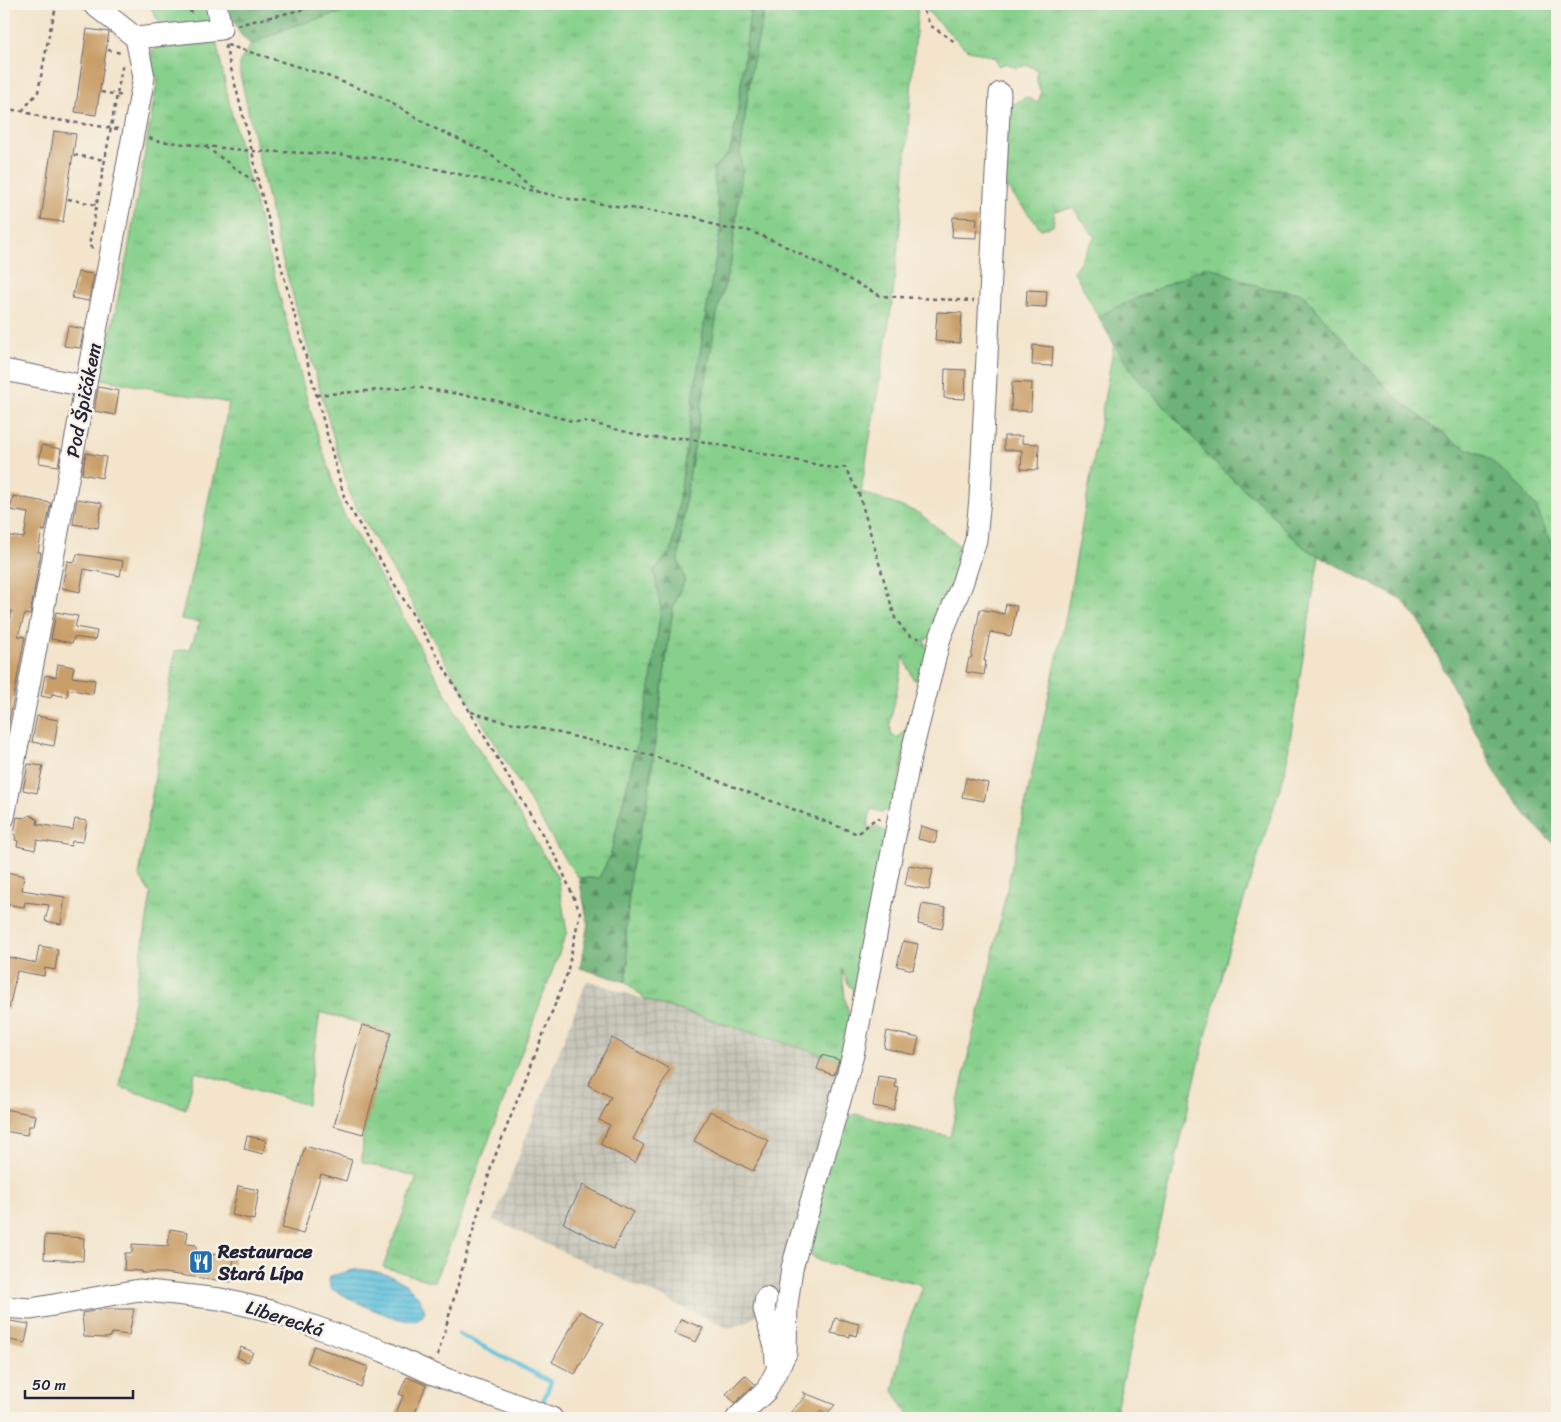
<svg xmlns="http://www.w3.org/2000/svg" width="1561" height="1422" viewBox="0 0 1561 1422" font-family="Sriracha,sans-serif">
  <defs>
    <pattern id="industrial-grid" width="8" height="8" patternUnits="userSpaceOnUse" patternTransform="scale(1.25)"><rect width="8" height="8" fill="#c6c5b8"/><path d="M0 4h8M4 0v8" fill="none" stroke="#aaa99f"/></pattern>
    <pattern id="grass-tufts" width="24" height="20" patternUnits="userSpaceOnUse" patternTransform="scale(1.25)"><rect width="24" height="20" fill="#87d08c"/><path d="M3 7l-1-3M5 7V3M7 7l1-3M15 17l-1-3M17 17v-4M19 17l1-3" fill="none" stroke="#74b27a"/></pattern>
    <pattern id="forest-firs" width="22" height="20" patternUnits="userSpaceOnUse" patternTransform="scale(1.25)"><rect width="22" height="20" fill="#6db278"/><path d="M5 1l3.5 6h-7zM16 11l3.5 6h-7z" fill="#599064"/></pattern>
    <pattern id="water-rules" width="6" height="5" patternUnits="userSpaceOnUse" patternTransform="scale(1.25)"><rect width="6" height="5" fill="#5ec1dd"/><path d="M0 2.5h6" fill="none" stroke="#4d9cb4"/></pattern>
  </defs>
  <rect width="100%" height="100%" fill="#f7f3e8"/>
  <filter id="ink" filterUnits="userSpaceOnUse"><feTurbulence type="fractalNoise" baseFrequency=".02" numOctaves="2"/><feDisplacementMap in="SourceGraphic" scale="10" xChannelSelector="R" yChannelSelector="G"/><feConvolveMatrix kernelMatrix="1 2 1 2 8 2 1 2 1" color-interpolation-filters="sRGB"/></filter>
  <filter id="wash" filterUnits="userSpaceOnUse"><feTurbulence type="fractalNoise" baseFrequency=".0096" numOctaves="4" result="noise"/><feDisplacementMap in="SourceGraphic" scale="20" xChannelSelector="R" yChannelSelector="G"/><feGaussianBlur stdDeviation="1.12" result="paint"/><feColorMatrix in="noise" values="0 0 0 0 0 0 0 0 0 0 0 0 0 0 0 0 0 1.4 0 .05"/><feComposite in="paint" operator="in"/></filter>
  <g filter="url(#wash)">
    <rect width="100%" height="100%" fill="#f3e4cb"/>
    <path fill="url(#industrial-grid)" d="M587,980L646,1000L842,1061L779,1296L748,1322L728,1328L494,1220Z"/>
    <path fill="url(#grass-tufts)" stroke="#547964" d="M149,4H209L213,22L164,31Z
      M370,4H751L737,117L730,152L713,168L721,227L705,319L672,550L654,571L661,609L649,695L610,856L599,878H579L566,861L453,674L351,498L278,244L240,74V61L251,45L266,37L293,26Z
      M766,4H918L903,196L892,304L861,492L919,513L962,548L955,552L958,560L965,562L936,635L924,640L932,660L925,682L913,679L904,656L890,724L892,736L899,737L910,724L893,809L881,812L871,809L867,829L876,826L886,832L855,990L849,986L842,969L845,998L851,1024L842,1061L646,1000L626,982L628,960L626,933L631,868L647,804L673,608L685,579L678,560L686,496L717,314L731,261L742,170L740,154L751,71Z
      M920,4H1557V558L1537,509L1487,457L1455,443L1395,397L1301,293L1262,288L1207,266L1098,316L1074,271L1095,237L1073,208L1055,211L1053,226L1041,229L1003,183L1005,134L1011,106L1026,97L1038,103L1041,93L1037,81V70L1028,65L1016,68L1007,63L998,66L995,58L966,49Z
      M215,35L230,107L308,403L342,511L394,601L457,714L558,878L567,932L482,1158L457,1228L434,1282L383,1267L417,1177L362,1162L363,1134L390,1032L320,1012L307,1105L195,1072L186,1109L120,1087L151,894L139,876L175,651L190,649L200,622L181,619L205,516L229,403L96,378L109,340L127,256L158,77L150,72L152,51L161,44Z
      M1114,344L1138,379L1198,443L1209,458L1270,512L1283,528L1306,549L1319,555L1285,772L1229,947L1197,1071L1114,1418H911L893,1391L907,1326L923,1287L916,1283L819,1261L811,1255L822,1191L834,1140L849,1118L855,1114L950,1137L973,1034L985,990L1066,616Z"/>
    <path fill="url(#forest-firs)" stroke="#486a5a" d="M226,4L250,6L256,4H370L293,26L266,37L251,45L240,34Z
      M751,4H766L751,71L740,154L742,170L731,261L717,314L686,496L678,560L685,579L673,608L647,804L631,868L626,933L628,960L626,982L580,968L588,923L579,878H599L610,856L649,695L661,609L654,571L672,550L705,319L721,228L713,168L730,152L737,117Z
      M1207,266L1262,288L1301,293L1395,397L1455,443L1487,457L1520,486L1537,509L1557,558V846L1539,830L1500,781L1422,625L1402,600L1306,549L1283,528L1270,512L1209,458L1198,443L1138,379L1114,344L1098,316Z"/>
    <path fill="url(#water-rules)" stroke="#40728c" d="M358,1269C388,1272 414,1281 425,1311C424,1313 422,1318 421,1318C408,1331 345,1296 330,1288L329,1280L330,1276Z"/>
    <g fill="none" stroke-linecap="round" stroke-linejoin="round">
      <path stroke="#5ec1dd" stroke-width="4.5" d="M459,1334L551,1382L541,1406"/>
    </g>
    <g id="blocks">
      <path fill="#c99e68" d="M87,29L109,32L96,115L75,112Z
        M54,131L76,134L63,222L41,219Z
        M953,217L977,218L976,238L952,237Z
        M78,272L94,274L89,301L72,298Z
        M1027,290L1047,291L1046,307L1026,306Z
        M937,312L962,313L960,343L935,341Z
        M68,326L84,329L80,348L64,346Z
        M1033,345L1053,347L1052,366L1032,365Z
        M945,369L966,370L965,399L944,398Z
        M1012,382L1032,383L1031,411H1011Z
        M98,387L119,391L115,415L94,411Z
        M1004,436H1022V443L1039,444L1038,470L1021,469L1022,450H1004Z
        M42,445L61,449L58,466L39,463Z
        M86,453L106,457L102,478L82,474Z
        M13,496L51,503L45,531L42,530L38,552H41L30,615L25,614L18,636L25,637L7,732L4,731V656L12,611L4,609V535L24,538L28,513L10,510Z
        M77,499L102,503L98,528L73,524Z
        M77,554L123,561L120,576L84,569L80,592L62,588L67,561L75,562Z
        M1006,604L1017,606L1011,636L990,632L984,661H986L984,675L966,672L969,658H971L980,609L1004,614Z
        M56,612L78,616L75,627L97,631L95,640L74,637L72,643L51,639Z
        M58,664L74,667L72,677L95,680L93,694L68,689L67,697L52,694L51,698L41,696L45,675L56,677Z
        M37,716L58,720L54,746L32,742Z
        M28,764L43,766L37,793L23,790Z
        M966,778L988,783L984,801L962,797Z
        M30,815L38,820L37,824L73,830L75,819L87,821L83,842L72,841L71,846L37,840L35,850L17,846L18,841L15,840L16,835H14L17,817L25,818Z
        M921,826L938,831L935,843L918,839Z
        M909,865L933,869L929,890L905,885Z
        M7,872L24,876L22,890L65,897L61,924L45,921L49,905L25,902L24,907L4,904V889Z
        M922,904L946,908L942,929L918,924Z
        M903,941L918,944L913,970L897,966Z
        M39,946L58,949L55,970L45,968L44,976L17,971L9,1009H4V956L36,963Z
        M362,1025L391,1032L363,1134L334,1126Z
        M887,1031L919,1038L915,1055L884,1048Z
        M612,1038L670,1069L633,1139L644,1145L635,1163L600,1144L610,1125L599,1120L611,1097L588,1085Z
        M822,1055L839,1060L834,1075L817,1069Z
        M878,1076L896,1079L895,1087L899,1088L894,1110L873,1106Z
        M4,1109L36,1115L34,1126H29L27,1135L4,1131Z
        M710,1111L769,1141L753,1171L694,1141Z
        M247,1136L266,1140L263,1154L244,1149Z
        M305,1146L352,1160L346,1181L321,1174L303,1234L282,1228Z
        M583,1185L633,1212L613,1249L563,1223Z
        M238,1186L259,1190L254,1220L232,1215Z
        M170,1229L188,1232L186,1244L196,1245V1252L234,1257L231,1282L164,1273H141V1271L124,1270L125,1253H132V1244L168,1246Z
        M45,1235L84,1238L83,1261L44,1259Z
        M105,1309H134L129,1335L112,1333L110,1337L106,1338L84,1337L82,1313Z
        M580,1311L603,1323L575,1374L552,1362Z
        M835,1318L859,1324L856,1336L850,1334V1337L831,1333Z
        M681,1319L703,1328L696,1342L674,1333Z
        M4,1320L29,1324L25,1343L4,1339Z
        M314,1346L368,1367L361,1387L307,1363Z
        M241,1347L253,1352L248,1362L237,1357Z
        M745,1375L755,1384L735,1403L726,1394Z
        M407,1377L426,1385L413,1418H394L403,1396L399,1394Z
        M802,1392L835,1405L826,1415L821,1411L814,1418H785L806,1396Z"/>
    </g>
  </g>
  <g filter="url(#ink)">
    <use href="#blocks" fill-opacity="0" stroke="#6b666d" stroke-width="1"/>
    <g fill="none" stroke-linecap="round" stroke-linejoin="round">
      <defs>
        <path id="minor" d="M136,38L221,29L216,4
          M4,370L85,386
          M4,817L144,77L136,38L93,4
          M766,1298L764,1309L775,1347L776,1361
          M4,1307L31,1309L139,1290L220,1299L271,1311L383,1351L433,1374L552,1418
          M737,1418L766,1391L786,1353L787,1305L792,1268L853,1055L909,763L940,638L962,584L976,540L980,498L1000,93"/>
      </defs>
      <use href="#minor" stroke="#6b666d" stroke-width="23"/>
      <path stroke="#6b666d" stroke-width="2.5" stroke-dasharray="4 4" stroke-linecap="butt" d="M166,4L195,13
        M920,4L931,26L955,42
        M237,25L309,8L318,4
        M225,45L252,151L259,185L345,500L558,861L580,912L567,974L492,1164L437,1358
        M227,45L322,74L381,97L436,129L487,152L538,192
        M108,50L121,53
        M101,92L124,96
        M4,109L22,111L44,118L118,129
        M22,111L38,92L50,30L57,4
        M4,133L7,110
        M149,138L157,141L252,151L335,154L396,160L574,200L695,217L721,228L747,230L779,243L881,296L974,301
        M206,147L259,185
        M74,155L105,160
        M68,199L97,205
        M93,248L89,246L123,62
        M316,395L415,387L490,399L575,422L584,421L650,438H685L838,469L845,467L859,494L895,618L908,635L921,639
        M471,712L502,721L531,726L653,756L858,834L876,818L880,819
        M1552,1418L1557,1403"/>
      <use href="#minor" stroke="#fff" stroke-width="21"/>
    </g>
  </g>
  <defs>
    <symbol id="restaurant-square" viewBox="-11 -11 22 22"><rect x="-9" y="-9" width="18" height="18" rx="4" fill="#1f6fb2" stroke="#f7f3e8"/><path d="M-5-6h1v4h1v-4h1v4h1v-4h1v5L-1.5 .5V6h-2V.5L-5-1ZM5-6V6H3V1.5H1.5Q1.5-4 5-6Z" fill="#fff"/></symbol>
  </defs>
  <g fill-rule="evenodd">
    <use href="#restaurant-square" x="187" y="1248" width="28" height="28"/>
  </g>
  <g text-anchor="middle" stroke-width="5" stroke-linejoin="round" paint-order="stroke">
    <g font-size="19" fill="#22223b" stroke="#f7f3e8">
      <text transform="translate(83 400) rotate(-79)" y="7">Pod Špičákem</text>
      <text transform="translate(285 1318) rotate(18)" y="7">Liberecká</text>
    </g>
    <g font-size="19" font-weight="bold" fill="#22223b" stroke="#f7f3e8" text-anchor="start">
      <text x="218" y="1258">Restaurace<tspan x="218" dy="22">Stará Lípa</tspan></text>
    </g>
  </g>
  <rect width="1561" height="1422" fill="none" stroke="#f7f3e8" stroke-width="20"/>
  <path d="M25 1390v8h108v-8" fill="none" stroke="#22223b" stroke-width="2.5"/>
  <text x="32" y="1390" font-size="15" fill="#22223b" stroke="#f7f3e8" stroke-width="4" paint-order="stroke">50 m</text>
</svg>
